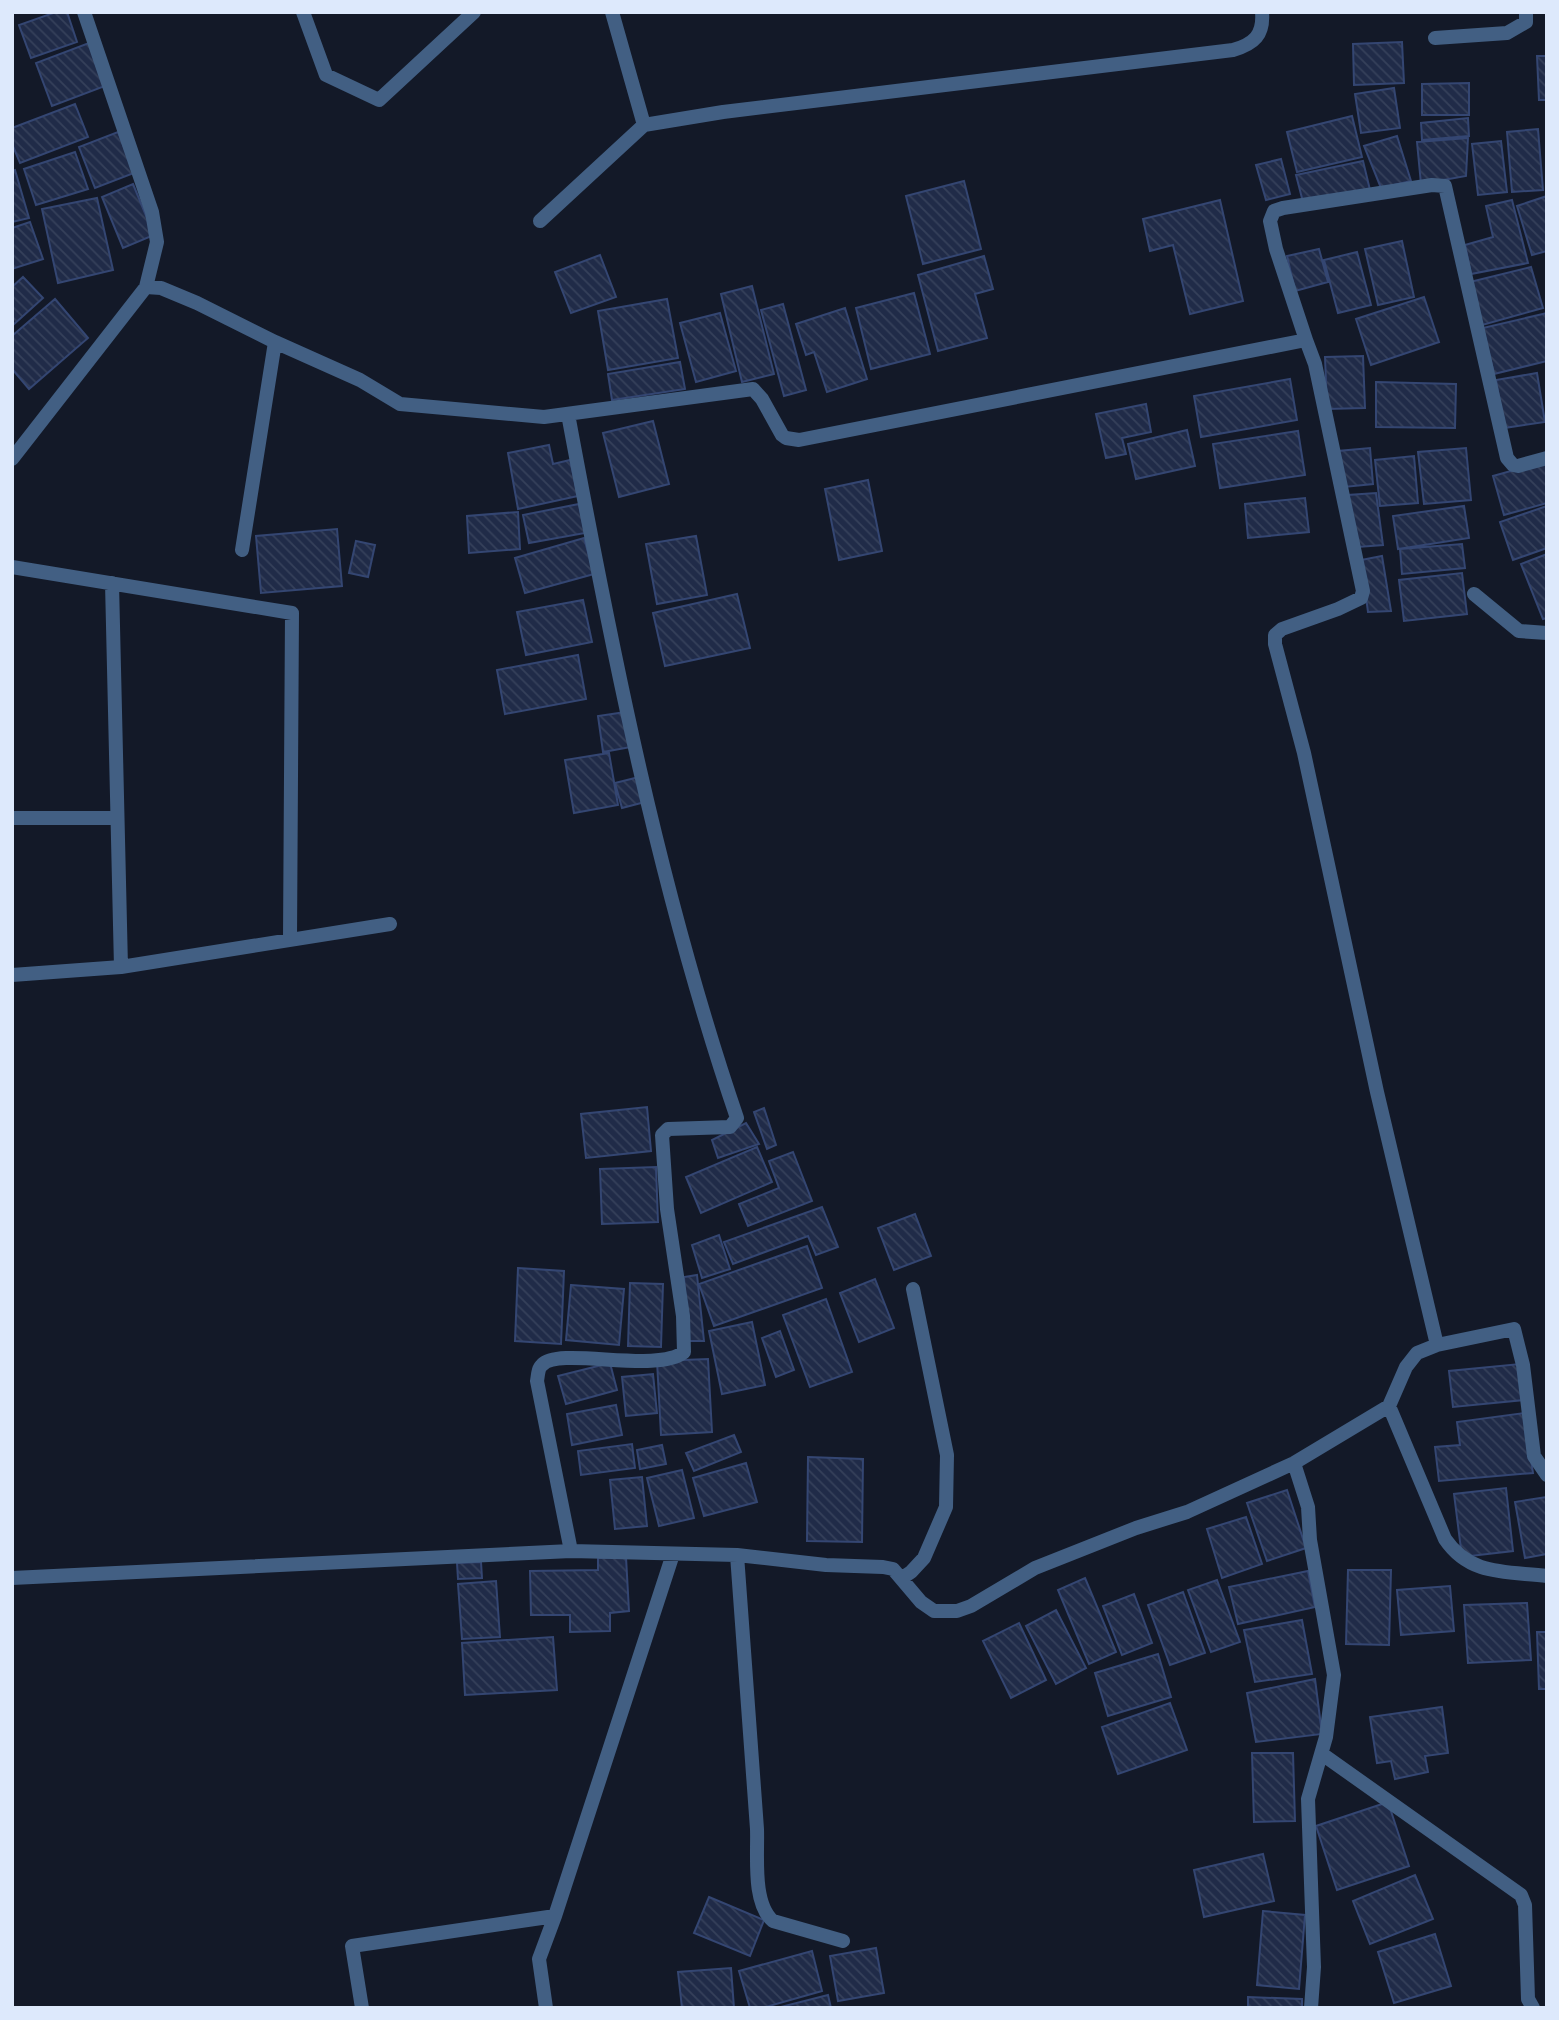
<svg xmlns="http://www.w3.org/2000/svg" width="1559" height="2020" viewBox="0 0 1559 2020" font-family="'Open Sans',sans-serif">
  <defs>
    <pattern id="building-back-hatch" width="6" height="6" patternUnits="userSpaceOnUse" patternTransform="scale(1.75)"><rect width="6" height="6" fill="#202b48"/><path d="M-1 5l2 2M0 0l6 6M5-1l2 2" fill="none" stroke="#35405a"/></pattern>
  </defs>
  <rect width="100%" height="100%" fill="#131928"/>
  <path fill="url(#building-back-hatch)" stroke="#344672" stroke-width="2" d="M56,12H67L77,42L31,58L19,25Z
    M1402,42L1404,83L1354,85L1353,44Z
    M89,43L105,86L52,106L36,63Z
    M1537,56H1547V100H1539Z
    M1469,83V115H1422V84Z
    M1394,88L1400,128L1361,133L1355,94Z
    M75,104L88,137L20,163L12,144V128Z
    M1352,116L1362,157L1297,172L1287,132Z
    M1468,118L1469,136L1422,140L1421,123Z
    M1538,129L1543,190L1512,192L1507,132Z
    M118,132L134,173L95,188L79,147Z
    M1397,136L1411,181L1381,188L1364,146Z
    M1468,138L1466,176L1421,184L1417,142Z
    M1501,141L1507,192L1478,195L1472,144Z
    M75,152L88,189L36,205L24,169Z
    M1281,159L1290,194L1266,200L1256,165Z
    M1363,161L1370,190L1303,202L1296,175Z
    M15,170L29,218L12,222V171Z
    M964,181L981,249L923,264L906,196Z
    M133,184L154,235L123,248L102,197Z
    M1547,196V251L1532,255L1517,206Z
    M97,198L113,270L58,283L42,209Z
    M1220,200L1243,301L1190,314L1173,245L1150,251L1143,219Z
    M1512,200L1528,263L1471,274L1465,245L1493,237L1486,206Z
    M30,222L43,259L12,269V228Z
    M1402,241L1414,297L1378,305L1365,249Z
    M1319,249L1328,282L1295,291L1287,256Z
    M1357,252L1371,305L1338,313L1324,260Z
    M600,255L616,297L571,313L555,272Z
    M984,256L993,289L975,294L987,338L938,351L918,275Z
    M1531,267L1543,308L1482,325L1470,282Z
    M23,277L43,298L12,326V287Z
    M752,286L774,374L742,382L721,294Z
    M914,293L930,354L871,369L856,308Z
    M1424,297L1439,342L1371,365L1356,319Z
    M55,299L88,338L29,389L12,369V336Z
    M667,299L678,358L608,370L598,311Z
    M783,304L806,390L784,396L761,310Z
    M845,308L867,379L827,392L814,352L806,355L796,324Z
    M720,313L736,371L696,382L680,323Z
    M1547,313V361L1494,374L1483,328Z
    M1363,356L1365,408L1327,409L1325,357Z
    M680,362L685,389L612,400L608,374Z
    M1537,373L1545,422L1504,428L1496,380Z
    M1290,379L1297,420L1201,437L1194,396Z
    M1376,382L1456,384L1455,428L1376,427Z
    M1146,404L1151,432L1122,438L1126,454L1106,458L1096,414Z
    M653,421L669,484L619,497L603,433Z
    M1187,430L1195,466L1136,479L1128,444Z
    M1298,431L1305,475L1220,488L1213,444Z
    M549,445L553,464L570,460L578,496L518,509L508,453Z
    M1370,448L1373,484L1344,487L1338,451Z
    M1466,448L1471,500L1424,504L1418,452Z
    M1414,456L1418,503L1380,506L1375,460Z
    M1547,461V503L1504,515L1493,476Z
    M868,480L882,551L839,560L825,489Z
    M1376,493L1383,545L1358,547L1348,495Z
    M1305,498L1309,532L1248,538L1245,504Z
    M579,504L585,533L529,543L523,515Z
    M1464,506L1469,538L1398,549L1393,516Z
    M1547,506V548L1513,560L1500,522Z
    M518,512L520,549L469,553L467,516Z
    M337,529L342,586L261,593L256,536Z
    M696,536L707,595L657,604L646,544Z
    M584,538L594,574L525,593L515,558Z
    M356,541L375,545L368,577L349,573Z
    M1462,544L1465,568L1402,574L1400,549Z
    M1547,554V618L1543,619L1521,564Z
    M1382,556L1391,611L1368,612L1361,560Z
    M1462,573L1467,614L1404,621L1399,580Z
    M737,594L750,648L665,666L653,613Z
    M583,600L592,642L526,655L517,612Z
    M578,655L586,699L505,714L497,670Z
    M626,712L631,747L603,752L598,716Z
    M609,753L618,805L574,813L565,760Z
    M639,777L645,802L622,808L615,783Z
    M647,1107L651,1151L586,1158L581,1114Z
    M764,1108L776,1145L767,1149L754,1112Z
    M746,1123L759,1144L718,1158L712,1140Z
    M757,1147L772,1182L701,1213L686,1177Z
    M793,1152L812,1201L748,1226L739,1204L779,1188L769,1161Z
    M656,1167L658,1222L602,1224L600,1169Z
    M822,1207L838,1247L816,1255L808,1236L733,1264L724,1242Z
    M915,1214L931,1256L894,1270L878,1228Z
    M719,1235L730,1269L702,1278L692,1245Z
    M807,1246L822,1288L714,1326L699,1284Z
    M518,1268L564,1271L561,1344L515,1341Z
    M697,1275L704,1341H688L684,1277Z
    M875,1279L894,1328L859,1342L840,1293Z
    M630,1283L663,1284L661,1347L628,1346Z
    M571,1285L624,1289L619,1345L566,1340Z
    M826,1299L852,1372L810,1387L783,1315Z
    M752,1322L765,1385L722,1394L709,1331Z
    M780,1331L794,1370L776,1377L762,1338Z
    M708,1359L712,1432L661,1435L657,1361Z
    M610,1363L617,1390L566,1404L558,1376Z
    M1520,1364L1524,1400L1453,1407L1449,1371Z
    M653,1374L657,1413L626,1416L622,1377Z
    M616,1405L622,1435L572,1445L567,1414Z
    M1524,1413L1533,1473L1439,1481L1435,1447L1460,1445L1457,1422Z
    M734,1435L741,1452L694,1471L686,1453Z
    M632,1444L635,1468L581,1475L578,1451Z
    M662,1445L666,1464L640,1469L637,1450Z
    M808,1457L863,1459L862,1542L807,1541Z
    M746,1463L757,1502L704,1516L693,1478Z
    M682,1470L694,1518L659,1526L647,1478Z
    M642,1477L647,1526L615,1529L610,1480Z
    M1506,1488L1513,1551L1462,1557L1454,1494Z
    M1287,1490L1306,1548L1267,1561L1247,1503Z
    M1547,1497V1554L1525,1558L1515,1502Z
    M1246,1517L1262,1564L1222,1578L1207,1529Z
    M626,1557L629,1611L610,1613V1631L570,1632V1615H531L530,1571L598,1570V1558Z
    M481,1562L482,1578L458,1579L457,1563Z
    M1348,1570H1391L1389,1645L1346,1644Z
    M1308,1571L1315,1607L1238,1624L1229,1587Z
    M1085,1578L1116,1652L1089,1664L1058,1590Z
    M1217,1580L1240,1642L1211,1652L1188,1590Z
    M496,1581L500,1637L462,1639L458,1584Z
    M1450,1586L1454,1631L1401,1635L1397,1590Z
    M1183,1592L1205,1653L1170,1665L1148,1605Z
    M1134,1594L1152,1643L1122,1655L1103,1606Z
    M1527,1603L1531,1660L1468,1663L1464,1605Z
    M1056,1610L1086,1668L1056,1684L1026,1626Z
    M1302,1620L1312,1674L1255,1682L1244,1630Z
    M1019,1623L1046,1680L1011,1698L983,1641Z
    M1537,1632H1547V1689H1539Z
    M553,1637L557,1690L465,1695L462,1643Z
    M1158,1654L1171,1697L1108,1716L1095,1673Z
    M1315,1679L1322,1734L1256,1742L1247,1693Z
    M1170,1703L1187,1750L1118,1774L1102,1727Z
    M1442,1707L1448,1753L1425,1756L1428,1772L1395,1779L1391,1761L1377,1763L1370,1717Z
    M1252,1753H1293L1295,1821L1254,1822Z
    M1388,1802L1409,1866L1337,1890L1316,1826Z
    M1263,1854L1274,1901L1204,1917L1194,1870Z
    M1415,1875L1433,1919L1370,1944L1353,1901Z
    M709,1897L764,1920L750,1956L694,1933Z
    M1263,1911L1305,1915L1299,1989L1257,1985Z
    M1435,1934L1451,1986L1394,2003L1378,1952Z
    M876,1948L884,1993L838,2001L830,1956Z
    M812,1951L822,1991L762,2008H750L739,1971Z
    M731,1968L734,2008H682L678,1972Z
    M828,1995L831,2008H777Z
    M1248,1997L1302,1999V2008H1248Z"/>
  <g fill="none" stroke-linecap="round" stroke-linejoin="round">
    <path stroke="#425f83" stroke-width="14" d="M303,12L326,75L379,100L474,12
      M612,12L644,125
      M1435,38L1507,33L1526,22V12
      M540,221L644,125L723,112L1233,50C1254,44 1264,35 1262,12
      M146,287L161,288L197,303L275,342L360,380L400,404L544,417L753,389L762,399L782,435L786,438L799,440L1306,340L1315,364L1363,591L1361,598L1338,609L1282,629L1275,635V644L1304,753L1377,1092L1437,1345
      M1306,340L1276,249L1270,221L1274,211L1283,208L1432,185L1445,186L1507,458L1513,465L1518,466L1547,458
      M568,414C612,651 659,889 737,1118L730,1127L668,1129L662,1135L667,1209L683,1316L684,1352C657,1374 559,1346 542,1365C538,1368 538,1376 537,1381L571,1551
      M12,459L146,287L157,242L152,212L84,12
      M242,550L275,342
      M12,567L292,613L290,939
      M112,583L121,967
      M1474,594L1519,631L1547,633
      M12,818H117
      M12,975L121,967L390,924
      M1389,1406L1445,1539C1470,1576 1506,1571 1547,1576
      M1294,1463L1308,1507L1310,1540L1334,1675L1326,1737L1308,1799L1314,1967L1311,2008
      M737,1555L757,1829C758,1855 752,1903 773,1921L843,1941
      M12,1578L571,1551L737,1555L826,1565L883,1567L893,1569L921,1602L934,1611H957L971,1606L1035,1568L1136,1528L1187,1512L1294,1463L1389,1406L1406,1367L1417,1353L1437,1345L1514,1329L1523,1365L1534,1456L1547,1475
      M902,1578L911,1572L924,1558L946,1507L947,1455L913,1289
      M1322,1754L1521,1895L1525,1905L1528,1999L1533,2008
      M362,2008L352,1946L555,1916
      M546,2008L539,1959L555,1916L673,1554"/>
  </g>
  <rect width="1559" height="2020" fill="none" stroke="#dde9fc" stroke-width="28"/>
</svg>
